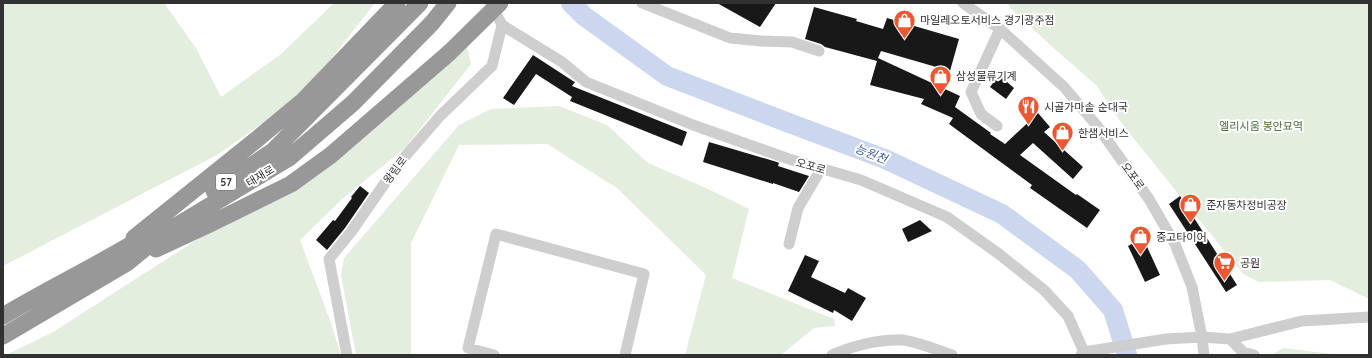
<svg xmlns="http://www.w3.org/2000/svg" width="1372" height="358" viewBox="0 0 1372 358" font-family="Quicksand,'Noto Sans KR',sans-serif">
  <rect width="100%" height="100%" fill="#fff"/>
  <path fill="#e3eedf" d="M3,3H164L196,48L221,97L281,54L334,3H375L303,95L217,155L3,266Z
    M1008,3H1369V299L1330,280L1259,282L1243,274L1122,124L1097,86L1058,52L1010,8Z
    M467,46L471,64L406,147L340,201L300,240L331,323L341,355H6L53,332L237,214Z
    M559,106L607,125L648,163L706,188L749,209L732,278L834,319L835,326L814,328L781,355H685L706,275L617,188L547,144L459,145L411,243V355H356L341,275L344,258L459,125L491,109Z
    M1283,348L1340,355H1272Z"/>
  <g fill="none" stroke-linecap="round" stroke-linejoin="round">
    <path stroke="#cbd7ee" stroke-width="20" d="M571,3L584,16L667,76L789,123L885,159L1002,214L1078,270L1113,310L1127,355"/>
  </g>
  <path fill="#181818" d="M717,3H776L760,27Z
    M814,7L857,19L856,21L883,29L887,18L959,39L950,71L881,51L878,58L960,96L955,107L991,133L990,134L1005,144L1038,113L1050,127L1044,132L1083,167L1073,179L1033,143L1020,155L1076,195L1077,194L1100,210L1087,228L1030,188L1032,185L949,124L953,118L921,104L924,99L870,85L877,61L825,47L821,44L805,39Z
    M533,55L573,81L575,82L572,86L687,132L682,146L570,101L572,97L536,74L514,105L503,98Z
    M999,75L1014,88L1006,99L990,87Z
    M709,142L777,162L779,163L778,166L809,176L799,192L773,183V184L703,162Z
    M360,186L369,193L345,228L327,250L316,240L333,220L335,221L352,198L351,197Z
    M1180,196L1237,285L1226,292L1169,204Z
    M920,220L932,231L908,242L902,229Z
    M1143,238L1160,275L1145,282L1128,246Z
    M805,255L819,261L811,277L845,293L848,288L866,298L852,321L834,310L833,313L788,291Z"/>
  <g fill="none" stroke-linecap="round" stroke-linejoin="round">
    <path stroke="#cecece" stroke-width="11" d="M642,3L730,38L761,41L792,42L819,51
      M963,3L1000,29L1064,87L1098,127L1149,199L1175,244L1192,287L1202,337L1204,355
      M502,25L562,62L586,82L693,125L789,159L861,180L947,217L999,254L1044,290L1068,316L1084,352
      M997,126L981,114L971,92L1000,29
      M789,244L798,208L821,169
      M1230,339L1243,352L1254,355
      M347,355L329,259L351,232L396,167L440,116L492,66L502,25L491,4
      M494,355L468,348L496,234L644,274L625,355
      M832,355C852,346 879,339 901,340C916,341 937,350 952,355
      M1081,355L1084,352L1166,339L1202,337L1230,339L1302,321L1369,317"/>
    <path stroke="#989898" stroke-width="17" d="M214,191L273,151L420,3
      M134,238L256,140L304,100L397,3
      M156,249L214,222L291,184L331,155L449,53
      M3,316C50,288 100,264 147,235
      M3,336L127,263L161,235L289,158L353,103L432,23L448,3"/>
    <path stroke="#989898" stroke-width="17" d="M449,53L500,3"/>
  </g>
  <defs>
    <symbol id="shop-pin" viewBox="-11 -11 22 30"><path d="M0 17L-7.5 6A9.5 9.5 0 1 1 7.5 6Z" fill="#eb5730" stroke="#fff"/><path d="M-5-2.5h2.3a2.7 3.5 0 0 1 5.4 0H5L5.5 6h-11ZM-1.5-2.5h3a1.5 2.3 0 0 0-3 0Z" fill="#fff"/></symbol>
    <symbol id="restaurant-pin" viewBox="-11 -11 22 30"><path d="M0 17L-7.5 6A9.5 9.5 0 1 1 7.5 6Z" fill="#eb5730" stroke="#fff"/><path d="M-5-6h1v4h1v-4h1v4h1v-4h1v5L-1.5 .5V6h-2V.5L-5-1ZM5-6V6H3V1.5H1.5Q1.5-4 5-6Z" fill="#fff"/></symbol>
    <symbol id="supermarket-pin" viewBox="-11 -11 22 30"><path d="M0 17L-7.5 6A9.5 9.5 0 1 1 7.5 6Z" fill="#eb5730" stroke="#fff"/><path d="M-6-5.5h2.5l.6 2H6L4.5 2H-2.5L-4.4-4H-6ZM-1.5 3.2a1.3 1.3 0 1 0 .1 0ZM3 3.2a1.3 1.3 0 1 0 .1 0Z" fill="#fff"/></symbol>
  </defs>
  <g fill-rule="evenodd">
    <use href="#shop-pin" x="892" y="8" width="25" height="34"/>
    <use href="#shop-pin" x="928" y="64" width="25" height="34"/>
    <use href="#restaurant-pin" x="1016" y="94" width="25" height="34"/>
    <use href="#shop-pin" x="1050" y="120" width="25" height="34"/>
    <use href="#shop-pin" x="1178" y="192" width="25" height="34"/>
    <use href="#shop-pin" x="1128" y="224" width="25" height="34"/>
    <use href="#supermarket-pin" x="1212" y="250" width="25" height="34"/>
  </g>
  <g text-anchor="middle" stroke-width="4" stroke-linejoin="round" paint-order="stroke">
    <rect fill="#fff" stroke="#6f6f6f" stroke-width="1" x="216" y="174" width="20" height="16" rx="3"/>
    <g font-size="10" font-weight="bold" fill="#313131">
      <text x="226" y="186">57</text>
    </g>
    <g font-size="11" fill="#313131" stroke="#fff" text-anchor="start">
      <text x="920" y="24">마일레오토서비스 경기광주점</text>
      <text x="956" y="80">삼성물류기계</text>
      <text x="1044" y="111">시골가마솥 순대국</text>
      <text x="1078" y="137">한샘서비스</text>
      <text x="1206" y="209">준자동차정비공장</text>
      <text x="1156" y="241">중고타이어</text>
      <text x="1240" y="267">공원</text>
    </g>
    <g font-size="11" fill="#466f3c" stroke="#fff">
      <text x="1261" y="130">엘리시움 봉안묘역</text>
    </g>
    <g font-size="11" fill="#313131" stroke="#fff">
      <text transform="translate(811 166) rotate(16)" y="4">오포로</text>
      <text transform="translate(395 170) rotate(-53)" y="4">왕림로</text>
      <text transform="translate(260 176) rotate(-31)" y="4">태재로</text>
      <text transform="translate(1133 176) rotate(54)" y="4">오포로</text>
    </g>
    <g font-size="12" font-style="italic" fill="#3b5a97" stroke="#fff">
      <text transform="translate(871 154) rotate(21)" y="4">능원천</text>
    </g>
  </g>
  <rect width="1372" height="358" fill="none" stroke="#313131" stroke-width="8"/>
</svg>
